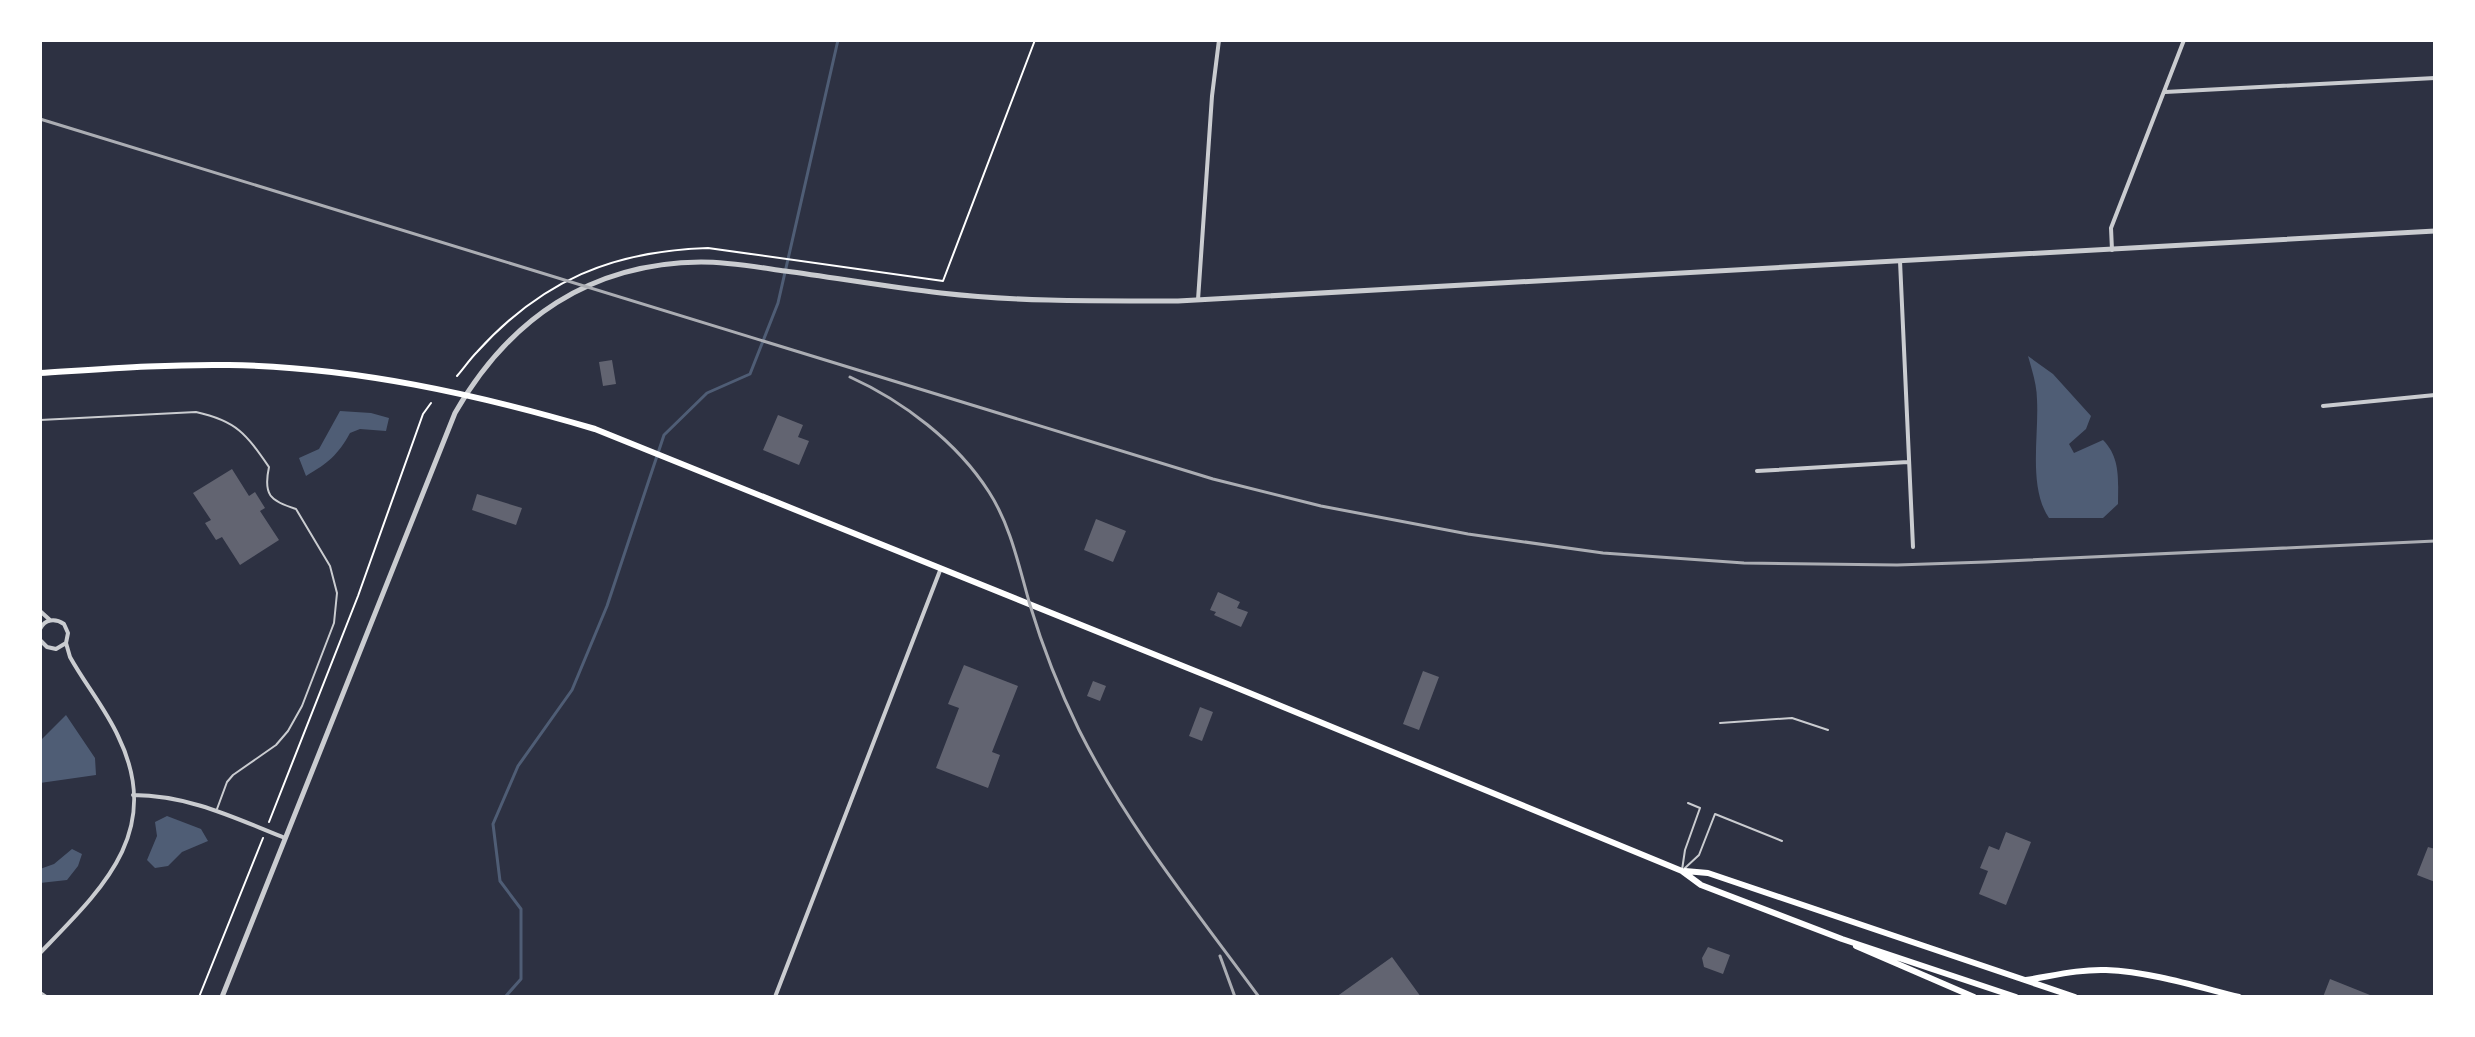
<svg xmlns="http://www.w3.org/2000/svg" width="2475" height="1037" viewBox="0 0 2475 1037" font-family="'Roboto Condensed',sans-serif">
  <rect width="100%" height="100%" fill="#2d3142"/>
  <path fill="#4f5d75" d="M2028,356L2053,374L2091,416L2086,429L2069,444L2074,453L2103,440C2121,458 2118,481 2118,504L2103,518H2049C2028,487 2039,436 2037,400C2037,385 2032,370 2028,356Z
    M340,411L371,413L389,418L386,431L360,429L350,433C338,455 328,463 306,476L299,458L319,449Z
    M66,715L95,758L96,775L40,783V741Z
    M167,816L201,829L208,841L182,852L168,866L155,868L147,860L157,836L155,822Z
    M72,849L82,854L78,866L67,880L40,883V869L54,864Z"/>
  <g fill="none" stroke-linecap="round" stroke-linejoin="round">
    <path stroke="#4f5d75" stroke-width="3" d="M505,997L521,979V909L500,881L493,824L518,766L572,690L607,606L664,435L707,393L750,374L778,303L838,40"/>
  </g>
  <path fill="#626471" d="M612,360L616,384L603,386L599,362Z
    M778,415L803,425L798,437L809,441L799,465L763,450Z
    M232,469L249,496L255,492L265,508L260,511L279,540L240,565L222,537L216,540L205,523L211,520L193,493Z
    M477,494L522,508L516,525L472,510Z
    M1096,519L1126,531L1113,562L1084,550Z
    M1218,592L1240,602L1237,608L1248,612L1241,627L1214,615L1216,612L1210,610Z
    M964,665L1018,686L992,752L1000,755L988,788L936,768L959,708L948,704Z
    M1423,671L1439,677L1419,730L1403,724Z
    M1093,681L1106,686L1100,701L1087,696Z
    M1200,707L1213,712L1202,741L1189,736Z
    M2006,832L2031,842L2006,905L1979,894L1988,871L1980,868L1989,846L1999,850Z
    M2428,847L2435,849V882L2417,875Z
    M1708,947L1730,955L1723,974L1704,967L1702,958Z
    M1392,957L1421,997H1336Z
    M2330,979L2375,997H2323Z"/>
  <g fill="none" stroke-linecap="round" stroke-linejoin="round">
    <path stroke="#fff" stroke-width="2" d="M457,376C464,368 470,359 477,352C542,280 613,251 708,248L943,281L1035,40
      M269,822L358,596L423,414L431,403
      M199,997L263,838"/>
    <path stroke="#caccd0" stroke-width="2" d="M40,420L196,412C237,421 246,434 269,467C263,495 270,501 296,509L330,566L337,593L334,623L302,706L288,731L276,745L233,775L227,782L217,809
      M1720,723L1792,718L1828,730
      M1685,868L1699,855L1715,814L1782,841
      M1682,870L1685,850L1700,808L1688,803"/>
    <path stroke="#caccd0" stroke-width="4" d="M2165,92L2435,78
      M2112,250L2111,228L2184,40
      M1900,261L1913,547
      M1198,300L1212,96L1219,40
      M2323,406L2435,395
      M1757,471L1908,462
      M40,611L50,620
      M40,629C45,619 55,618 64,624L68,633L66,643L56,649L47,647L40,640
      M133,795C188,795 235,818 285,838
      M40,953C101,890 165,832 118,736C105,708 85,684 70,657L66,643
      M40,993L46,997
      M775,997L941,568"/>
    <path stroke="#caccd0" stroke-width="5" d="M222,997L455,413C509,319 590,263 701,262C729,262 757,267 785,271C837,278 889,287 941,293C1020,302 1099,301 1178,301L2435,231"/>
    <path stroke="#fff" stroke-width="6" d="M40,373C103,369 166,364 229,365C354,367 476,394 595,429L1230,685L1682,871L1701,885L1842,939L2016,997
      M1685,871L1708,873L2075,997
      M1856,946L1974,997
      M2026,980C2052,976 2079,969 2106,970C2151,972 2195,986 2239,997"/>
    <path stroke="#abadb3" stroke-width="3" d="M40,119L1213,479L1321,506L1468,534L1603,553L1744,563L1897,565L1986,562L2435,541
      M850,377C903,401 957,442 989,492C1011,526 1019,567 1030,605C1042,645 1061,693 1079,730C1127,826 1196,911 1259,997
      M1220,956L1235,997"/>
  </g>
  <rect width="2475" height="1037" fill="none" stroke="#ffffff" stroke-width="84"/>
</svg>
